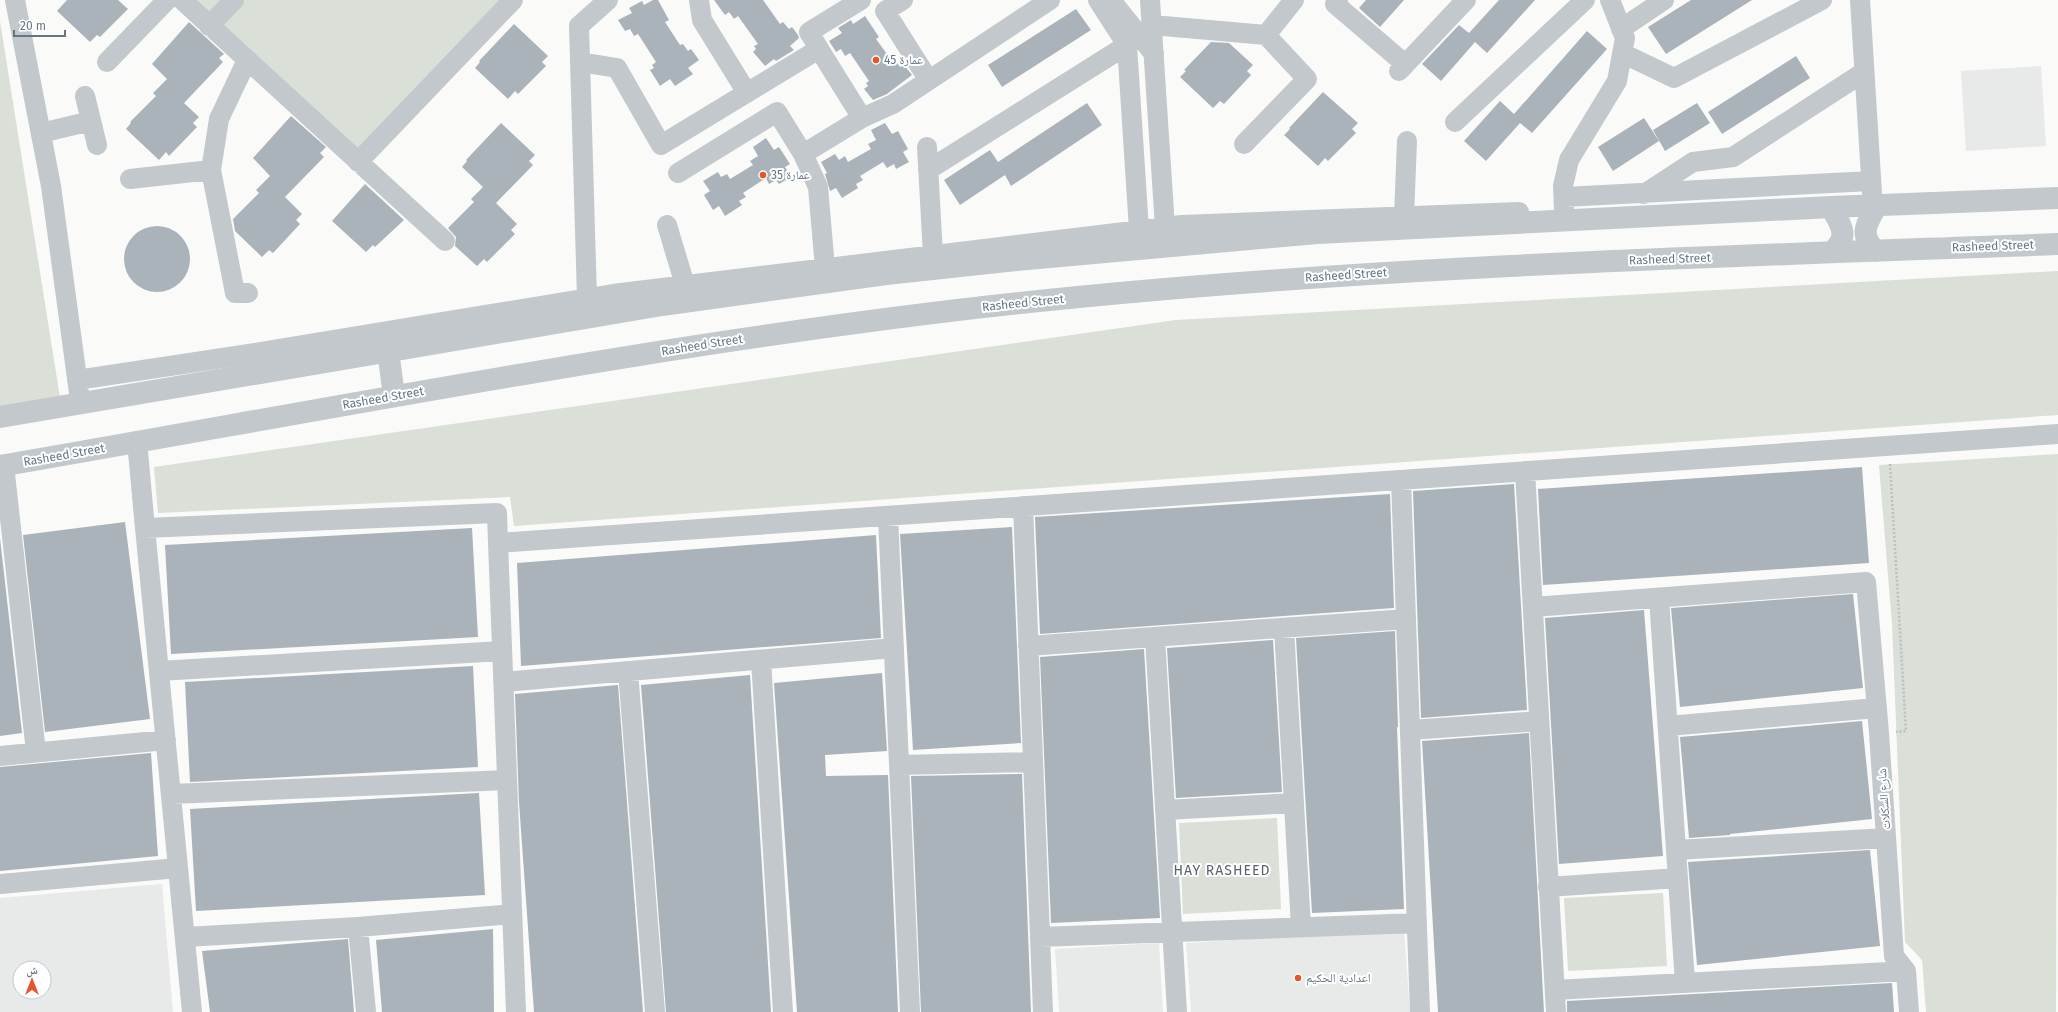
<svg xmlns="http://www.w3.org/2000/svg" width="2058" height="1012" viewBox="0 0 2058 1012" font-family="'Fira Sans','Noto Naskh Arabic',sans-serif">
  <rect width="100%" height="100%" fill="#fafaf8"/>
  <path fill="#e8e9e9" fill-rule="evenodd" d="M2041,66L2046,146L1966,151L1961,71Z
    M162,884L173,1012H0V898ZM20,968H44V992H20Z
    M1404,929L1410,1012H1191L1186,943Z
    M1159,943L1163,1012H1059L1055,949Z"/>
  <path fill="#dadfd7" d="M181,0H513L358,162Z
    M0,21L61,404L0,410Z
    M2058,271V415L514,526L510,497L158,513L154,467L1176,320Z
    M2058,454L2056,1012H1926L1922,960L1905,942L1892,624L1879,465Z
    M1277,818L1281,909L1183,914L1179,823Z
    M1663,893L1667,966L1568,971L1564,898Z"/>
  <path fill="#aab3b9" d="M67,0H118L128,9L100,37L97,35L90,42L57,11Z
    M653,0H658L669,20L665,22L680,45L683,44L688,51L691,49L699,60L688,68L693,74L675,86L670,79L660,86L650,70L654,68L652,65L656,62L638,34L634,36L630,29L625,31L618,20L632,13L629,8L642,1L644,5Z
    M714,0H763L780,24L783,22L789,29L792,27L798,35L799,38L790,46L794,50L776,61L774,59L765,66L753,52L756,49L754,46L758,44L738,16L734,19L729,12L725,15Z
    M1366,0H1404L1380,27L1359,8Z
    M1499,0H1535L1487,53L1475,42L1441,81L1422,64L1459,25L1469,33Z
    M1691,0H1752L1666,54L1648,27Z
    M1076,9L1091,30L1002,87L988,65Z
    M865,16L879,37L876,39L892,61L895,60L900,67L904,65L912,75L887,94L873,100L864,89L868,86L866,83L869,81L850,53L845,56L841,49L836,52L829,41L842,33L838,28L851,20L853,24Z
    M189,22L224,54L219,58L223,62L184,103L199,117L193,123L197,127L169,156L166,152L159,160L126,129L131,123L130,122L156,96L153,93L167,79L152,64Z
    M514,24L548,56L542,62L546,66L518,94L515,91L508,99L475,68L480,62L479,61Z
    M1587,31L1607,49L1532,133L1520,123L1486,161L1464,141L1500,101L1514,114Z
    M1211,42L1229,43L1253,65L1247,71L1251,75L1224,104L1220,101L1213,108L1180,77L1186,71L1184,70Z
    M1796,56L1810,78L1722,134L1708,112Z
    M1323,92L1358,123L1352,129L1356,133L1328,161L1325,158L1318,166L1284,135L1290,129L1289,128Z
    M1087,103L1102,125L1011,186L1005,175L960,205L944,180L990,150L998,162Z
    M1697,103L1710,123L1665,151L1653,130Z
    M291,116L326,147L320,153L324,157L285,197L302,214L296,220L300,224L273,253L269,250L262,257L235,231L233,219L259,193L256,190L270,176L253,158Z
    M1644,118L1659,141L1613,171L1598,147Z
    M501,123L535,155L529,161L533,165L496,203L517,224L511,230L515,234L487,262L484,259L477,266L455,246L456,237L448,228L474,202L471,199L483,187L462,167L467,161L466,160Z
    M885,123L892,134L898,131L908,149L903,152L909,162L896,169L894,164L887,168L883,162L860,176L863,180L856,184L858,188L842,198L836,188L830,191L825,174L827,173L821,162L835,154L839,160L845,156L848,162L871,149L868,144L876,140L871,130Z
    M766,138L774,150L779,147L790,164L785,167L791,177L779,184L776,180L769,184L766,178L743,193L746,197L739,201L742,205L725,216L719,206L713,210L704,195L710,191L703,181L718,172L721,177L727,174L730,179L753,165L750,161L758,156L753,147Z
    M365,184L404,220L375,247L373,245L366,252L332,221Z
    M124 259a33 33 0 1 1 66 0a33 33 0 1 1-66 0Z
    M1862,467L1869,563L1543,585L1538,489Z
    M1514,484L1527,710L1421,718L1413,491Z
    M1390,494L1394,608L1040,634L1035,517Z
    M125,522L150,719L45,732L23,535Z
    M1012,527L1021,743L913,750L900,534Z
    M472,528L478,637L171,654L165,545Z
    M876,535L881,638L521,666L517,563Z
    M0,538L22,733L0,736Z
    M1853,594L1863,688L1680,707L1671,608Z
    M1644,610L1663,856L1559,864L1545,618Z
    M1395,631L1398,727H1397L1404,909L1312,913L1296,638Z
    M1273,640L1282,792L1176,798L1167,648Z
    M1144,649L1160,918L1051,923L1040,657Z
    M473,666L478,767L190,782L185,682Z
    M882,673L887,751L825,755L826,776L888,775L898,1012H797L774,683Z
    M750,675L771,1012H666L641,685Z
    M618,685L643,1012H534L519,802L515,694Z
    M1862,721L1872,819L1730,834V835L1689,838L1680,737Z
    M1529,733L1544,1012H1438L1422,741Z
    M151,753L158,856L0,871V767Z
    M1022,774L1031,1012H921L911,776Z
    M479,793L485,895L196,911L190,809Z
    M1870,850L1880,946L1697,965L1688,862Z
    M493,929L494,1012H382L376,940Z
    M348,939L354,1012H210L202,951Z
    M1892,983L1894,1012H1567V1001Z"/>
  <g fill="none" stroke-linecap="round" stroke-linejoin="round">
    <path stroke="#bbbfc2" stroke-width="2.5" stroke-dasharray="2 2" stroke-linecap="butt" d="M1890,464L1906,731L1896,732"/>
    <path stroke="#c3c8cc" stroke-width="20" d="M15,0L51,186L79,393
      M182,0L445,241
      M699,0L702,20L747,93
      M903,0L885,11L928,79
      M1150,0L1165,227
      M1338,0L1335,4L1405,64
      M1860,0L1872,193
      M1114,4L1154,54
      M1152,25L1266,35L1294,0
      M209,26L234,0
      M1621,29L1664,0
      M1127,45L1139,230
      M1622,53L1674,78L1822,0
      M247,60L219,119L211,170L235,293H248
      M107,62L167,0
      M580,62L617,68L661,145L819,49L809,32L861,0
      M1399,71L1466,0
      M85,96L97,145
      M862,118L893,104L1050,0
      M1455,122L1585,0
      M41,133L91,121
      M1244,144L1307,79L1266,35
      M927,147L933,255
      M803,154L818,187L825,268
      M358,162L513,0
      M928,170L1127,45L1098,0
      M678,173L777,112L803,154L862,118L819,49
      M130,179L211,170
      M1644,194L1693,162L1733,157L1864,72
      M1564,197L1871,181
      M1564,210L1563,186L1569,160L1617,81L1625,38L1610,0
      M1404,217L1407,141
      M667,225L685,285
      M587,298L579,26L608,0
      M77,380L249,354L613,294L1182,225L1519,212
      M137,441L145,528L497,513L498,543L2058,434
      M4,465L36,752
      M1525,471L1556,1012
      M1401,480L1420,1012
      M1023,506L1043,1012
      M888,516L910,1012
      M145,528L192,1012
      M498,543L516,1012
      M1659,598L1685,983
      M1533,607L1866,582L1879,733L1894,956L1906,971L1909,1012
      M1284,628L1301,927
      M1155,637L1177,1012
      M1028,646L1406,619
      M761,660L783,1012
      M159,671L502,651
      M628,671L655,1012
      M504,682L894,648
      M1668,726L1877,708
      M1410,730L1539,721
      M0,756L166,740
      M899,765L1033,762
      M171,794L507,780
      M1165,810L1294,803
      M1676,850L1886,838
      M0,884L178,868
      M1548,887L1678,878
      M358,927L366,1012
      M185,937L358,927L512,914
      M1040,937L1417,923
      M1555,990L1906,971"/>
    <path stroke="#c3c8cc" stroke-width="22" d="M1831,207C1840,224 1851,236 1832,252
      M1876,251C1857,234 1868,222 1877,205
      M388,351L394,396
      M0,417L662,305L886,274L1016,260L1317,233L1831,207L2058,198
      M0,466C342,407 683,339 1029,302C1371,266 1714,257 2058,244"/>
  </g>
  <g fill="#e4572e" stroke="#fff" stroke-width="1.5">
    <circle cx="876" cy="60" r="4"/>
    <circle cx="763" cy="175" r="4"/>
    <circle cx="1298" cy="978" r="4"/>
  </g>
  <g text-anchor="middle" stroke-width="4" stroke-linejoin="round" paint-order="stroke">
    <g font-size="12" fill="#657683" stroke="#fff" text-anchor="start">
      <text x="884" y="64">عمارة 45</text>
      <text x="771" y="179">عمارة 35</text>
      <text x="1306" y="982">اعدادية الحكيم</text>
    </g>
    <g font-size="12" fill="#657683" stroke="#fff">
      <text transform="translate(1993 246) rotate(-2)" y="4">Rasheed Street</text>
      <text transform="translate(1670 259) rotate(-2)" y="4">Rasheed Street</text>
      <text transform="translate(1346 275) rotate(-4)" y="4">Rasheed Street</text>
      <text transform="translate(1023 303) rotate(-6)" y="4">Rasheed Street</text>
      <text transform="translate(702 345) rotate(-9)" y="4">Rasheed Street</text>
      <text transform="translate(383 398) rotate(-10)" y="4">Rasheed Street</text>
      <text transform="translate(64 455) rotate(-10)" y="4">Rasheed Street</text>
      <text transform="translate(1884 799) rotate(-94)" y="4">شارع السكلات</text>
    </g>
    <g font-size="14" letter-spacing="1" fill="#57646e" stroke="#fff">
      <text x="1222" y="875">HAY RASHEED</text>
    </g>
  </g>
  <g transform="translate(32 980)"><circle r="19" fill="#ffffff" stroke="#c1c8cd"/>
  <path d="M0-3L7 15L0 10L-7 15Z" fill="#e4572e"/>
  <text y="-6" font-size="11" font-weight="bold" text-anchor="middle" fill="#657683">ش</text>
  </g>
  <path d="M14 30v6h51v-6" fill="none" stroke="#657683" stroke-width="2"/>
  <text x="20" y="30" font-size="12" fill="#657683" stroke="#ffffff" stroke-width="3" paint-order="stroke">20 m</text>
</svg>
